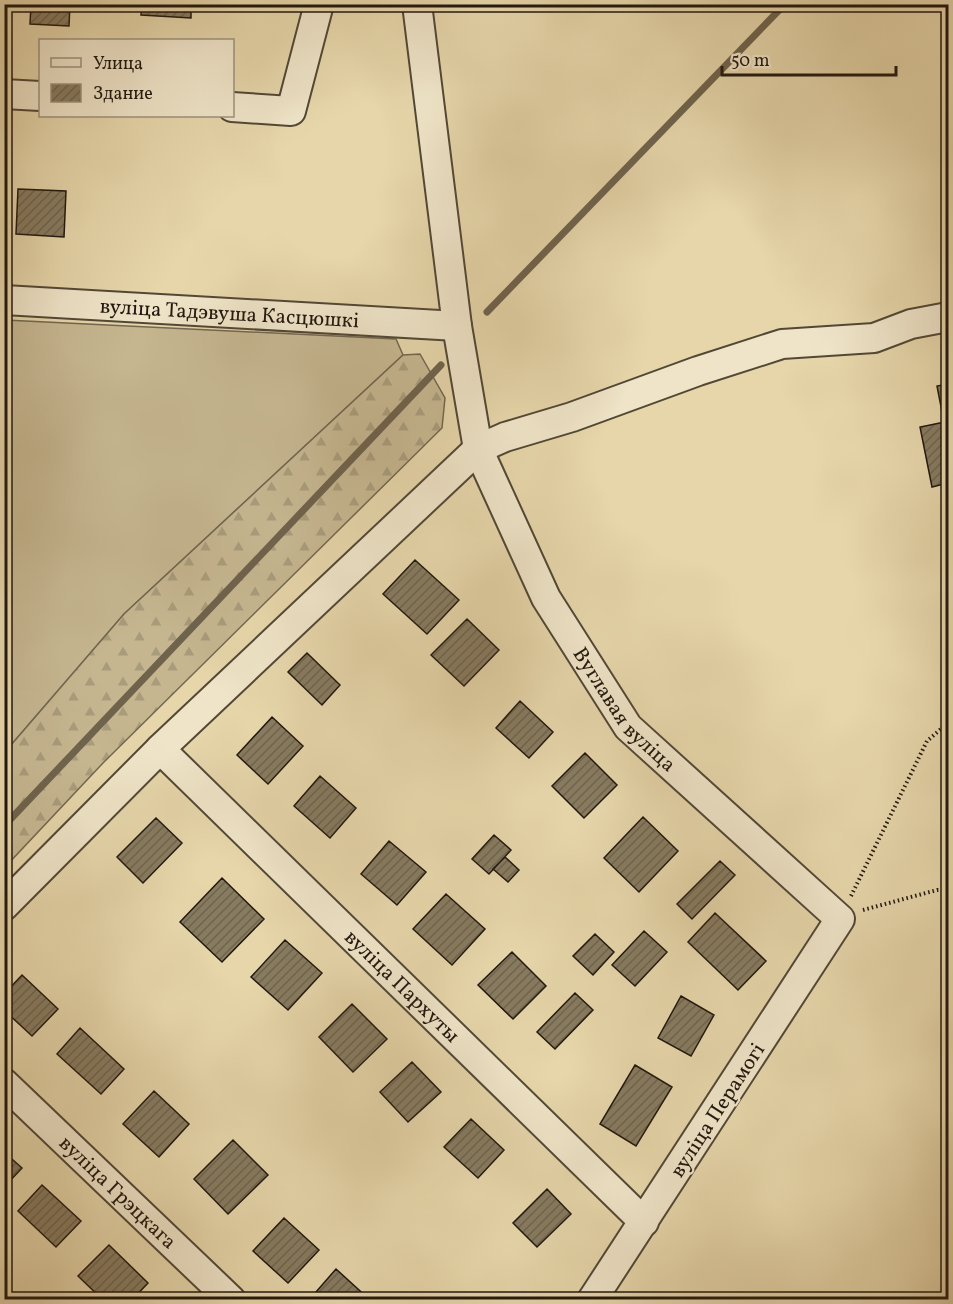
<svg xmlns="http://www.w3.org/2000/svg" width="953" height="1304" viewBox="0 0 953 1304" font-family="Vollkorn,serif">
  <defs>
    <pattern id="forest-firs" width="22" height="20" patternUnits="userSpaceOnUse" patternTransform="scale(1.5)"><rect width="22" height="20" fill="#c5b690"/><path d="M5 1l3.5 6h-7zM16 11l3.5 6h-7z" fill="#a99c7b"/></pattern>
    <pattern id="building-hatch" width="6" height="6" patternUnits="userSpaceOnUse" patternTransform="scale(1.5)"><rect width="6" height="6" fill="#877b60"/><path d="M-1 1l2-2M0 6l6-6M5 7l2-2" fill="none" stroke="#6e644e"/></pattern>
  </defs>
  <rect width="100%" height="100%" fill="#e6d6aa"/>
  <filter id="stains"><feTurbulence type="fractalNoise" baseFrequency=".00333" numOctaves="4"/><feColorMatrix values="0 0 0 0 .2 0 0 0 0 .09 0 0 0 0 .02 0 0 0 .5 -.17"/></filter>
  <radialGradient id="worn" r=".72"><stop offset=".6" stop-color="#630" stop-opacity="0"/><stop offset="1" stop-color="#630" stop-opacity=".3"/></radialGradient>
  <path fill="#c5b690" stroke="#736750" stroke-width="1.5" d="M5,320L396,339L403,355L124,614L5,752Z"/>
  <path fill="url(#forest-firs)" stroke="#736750" stroke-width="1.5" d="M420,354L445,398L442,428L103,763L5,867V752L124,614L403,355Z"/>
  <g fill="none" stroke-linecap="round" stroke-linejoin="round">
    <path stroke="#6f634c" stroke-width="7" d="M487,312L785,4
      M4,826L441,365"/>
  </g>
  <path fill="url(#building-hatch)" stroke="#21180f" stroke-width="1.5" d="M31,4H70L69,26L30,24Z
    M142,4H191V18L141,15Z
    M18,189L66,191L64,237L16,234Z
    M948,384V411L942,412L937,386Z
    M945,422L948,442V483L932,487L920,427Z
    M415,560L459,600L427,634L383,594Z
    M467,619L499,650L464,686L431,655Z
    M307,653L340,685L322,705L288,672Z
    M520,701L553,732L529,758L496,728Z
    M272,717L303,746L268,784L237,755Z
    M585,753L617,785L584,818L552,786Z
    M320,776L356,808L330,838L294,806Z
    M643,817L678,851L639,892L604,858Z
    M156,818L182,843L143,883L117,857Z
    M494,835L511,850L489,874L472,859Z
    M389,841L426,872L397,905L361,874Z
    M505,857L519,870L508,882L493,869Z
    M720,861L735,875L692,919L677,904Z
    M222,878L264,919L222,962L180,922Z
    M446,894L485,929L452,965L413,929Z
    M715,913L766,961L738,990L688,942Z
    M644,931L667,952L635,986L612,965Z
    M595,934L614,952L593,975L573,956Z
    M285,940L322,973L288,1010L251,977Z
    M512,952L546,986L513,1019L478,985Z
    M22,975L58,1009L32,1036L4,1010V994Z
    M575,993L593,1010L555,1049L537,1032Z
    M681,996L714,1015L691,1056L658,1038Z
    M352,1004L387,1039L353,1072L319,1037Z
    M80,1028L124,1069L101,1094L57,1054Z
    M412,1062L441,1092L408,1122L380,1092Z
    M635,1065L672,1087L636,1146L600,1124Z
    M154,1091L189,1124L159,1157L123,1124Z
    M471,1119L504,1150L478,1178L444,1147Z
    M233,1140L268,1175L228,1214L194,1179Z
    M4,1152L22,1168L4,1187Z
    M42,1185L81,1221L56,1247L18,1211Z
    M547,1189L571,1214L537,1247L513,1223Z
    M284,1218L319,1250L288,1283L253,1251Z
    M109,1245L148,1283L132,1300H103L78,1276Z
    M336,1269L370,1300H309Z"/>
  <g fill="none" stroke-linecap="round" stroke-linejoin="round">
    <defs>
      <g id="minor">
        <path id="s1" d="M417,4L457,326L478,449L546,598L628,727L840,919L592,1300"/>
        <path d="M4,94L40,96"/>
        <path d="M232,107L291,111L319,4"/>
        <path id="s2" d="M4,300L457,326"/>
        <path id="s3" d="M160,749L644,1222"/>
        <path d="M4,906L160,749L478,449L505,437L572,417L698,371L782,344L874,338L911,324L948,317"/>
        <path id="s4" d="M4,1083L231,1300"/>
      </g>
    </defs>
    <use href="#minor" stroke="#524836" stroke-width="32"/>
    <path stroke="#21180f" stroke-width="4" stroke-dasharray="1.5 3" stroke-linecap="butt" d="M851,896L927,741L948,723
      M863,910L937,890H948"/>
    <use href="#minor" stroke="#efe4c8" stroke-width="28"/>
  </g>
  <g text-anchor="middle" stroke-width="4.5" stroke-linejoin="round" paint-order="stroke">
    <g font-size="21" fill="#21180f" stroke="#efe4c8">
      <text dy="7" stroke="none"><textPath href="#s2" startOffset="226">вуліца Тадэвуша Касцюшкі</textPath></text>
      <text dy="7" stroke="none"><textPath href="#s1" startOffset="750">Вуглавая вуліца</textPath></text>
      <text dy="7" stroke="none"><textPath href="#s3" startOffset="339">вуліца Пархуты</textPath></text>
      <text transform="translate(717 1110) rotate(-57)" y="7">вуліца Перамогі</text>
      <text dy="7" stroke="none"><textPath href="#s4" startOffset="158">вуліца Грэцкага</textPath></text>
    </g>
  </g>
  <rect width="953" height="1304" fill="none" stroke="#e6d6aa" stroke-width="24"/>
  <rect x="6" y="6" width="941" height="1292" fill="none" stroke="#21180f" stroke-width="3"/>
  <rect x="12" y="12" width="929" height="1280" fill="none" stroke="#21180f" stroke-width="1.5"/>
  <rect x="39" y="39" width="195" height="78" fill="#efe4c8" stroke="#9d927e" stroke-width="1.5"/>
  <rect x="51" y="58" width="30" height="9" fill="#efe4c8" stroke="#9d927e" stroke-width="1.5"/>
  <text x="93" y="69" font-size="18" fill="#21180f">Улица</text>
  <rect x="51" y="84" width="30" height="18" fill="url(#building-hatch)" stroke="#9d927e" stroke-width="1.5"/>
  <text x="93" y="99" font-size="18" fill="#21180f">Здание</text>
  <path d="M722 66v9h174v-9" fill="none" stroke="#21180f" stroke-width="3"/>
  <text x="731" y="66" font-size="18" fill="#21180f" stroke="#efe4c8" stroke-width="4.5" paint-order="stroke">50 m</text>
  <rect width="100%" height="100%" filter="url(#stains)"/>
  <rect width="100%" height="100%" fill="url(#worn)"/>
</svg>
